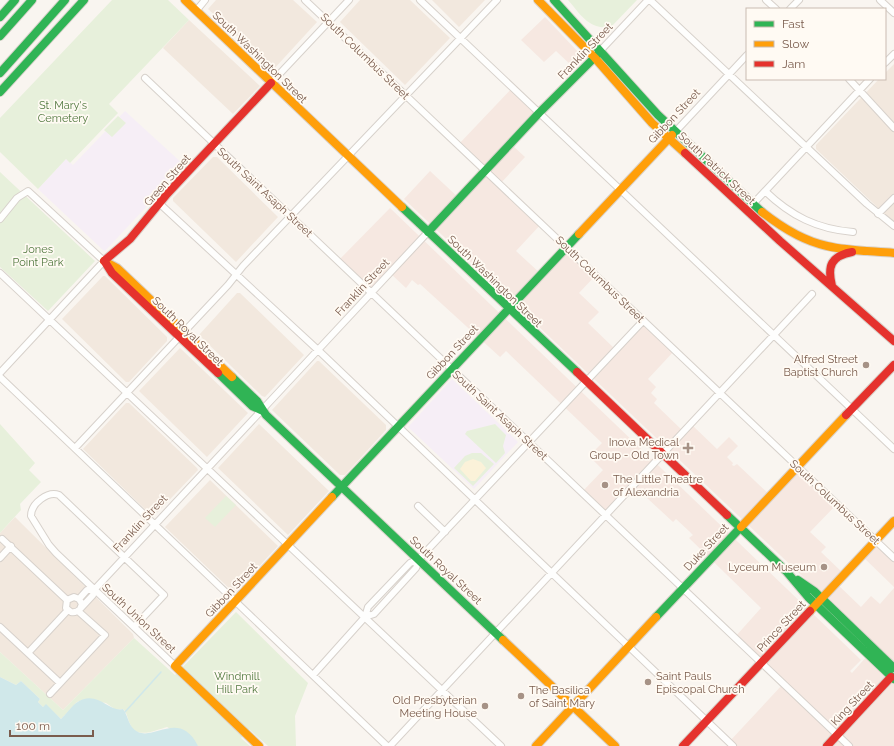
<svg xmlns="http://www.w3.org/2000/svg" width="894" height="746" viewBox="0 0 894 746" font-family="Raleway,sans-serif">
  <rect width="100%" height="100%" fill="#f9f5f0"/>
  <path fill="#f2e8de" d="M216,0H293L317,22L273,70L208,9Z
    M360,0H410L450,38L405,85L340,22Z
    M432,0H485L459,27Z
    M189,20L260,86L233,114L163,48Z
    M894,64V223L816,149V145L879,79H885V73Z
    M213,157H217L278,217L236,262L173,201V198Z
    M103,276H105L167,337V341L129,382H126L62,319Z
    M237,293H240L304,355L265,397L262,396L199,335Z
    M180,348L248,413L207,457L139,391Z
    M317,361H319L386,425V430L345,475H340L272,410Z
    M126,403H129L197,468L198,470L153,517L83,449Z
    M259,424L329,491L288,535L218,468Z
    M210,480L278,546L234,593L165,527Z
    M15,517L133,634L134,638L63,710L0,652V533Z"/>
  <path fill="#f6e8e1" d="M545,17L580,54L582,57L573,67L556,51L544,62L521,40Z
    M513,87L540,113L512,145L525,157L500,184L542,223L516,251L541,274L567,247L596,275L579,293L599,312L588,323L616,350L644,321L675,350L648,379L656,387L651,393L657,399L654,403L684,432L692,425L717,449L729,437L738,446L727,457L733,463L732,465L734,466L737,464L771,496L798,467L837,504L810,532L826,547L821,552L844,574L836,583L861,607L871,596L880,604L894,588V746H733L729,742L783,684L735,637L761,608L689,538L693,535L690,532L676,519L673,522L634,486L606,516L582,492L603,470L589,456L602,443L506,351L500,357L420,284L418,285L412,280L406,288L391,274L372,293L338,261L390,208L861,660L850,671L852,673L876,646L404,199L430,171L460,199L486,171L458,145Z
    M876,541L894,558V587L862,556Z"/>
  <path fill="#f6eef6" d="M125,111L184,165L148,201V205L105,251L103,250L38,189L66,159L73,165Z
    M452,379L518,442L474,489L408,427Z"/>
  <path fill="#e7f0db" d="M112,0H168L189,20L109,104L118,113L70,163L66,159L38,189L0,152V118Z
    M568,0H637L611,27C589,30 581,15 568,0Z
    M118,116L126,123L112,137L104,130Z
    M0,172L95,261L48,311L0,267Z
    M0,424L35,463L29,470L41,482L20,504L21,510L0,533Z
    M495,424L506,435L503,446L505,453L496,463L465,434L467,431Z
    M472,453H481L494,464L473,486L454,468L465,456Z
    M226,496L236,505L215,527L205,518Z
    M236,612L308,683L295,716L296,746H268L249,729L241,738L250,746H198L167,727C156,730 136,740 130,724C127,718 128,714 123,709L116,710L106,703L85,699L77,702L61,719L46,705L43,707L38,702L40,699L21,681L16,685L0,677V652L63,710L134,638L175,675Z"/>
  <path fill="#fbf2d9" d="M473,459L481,462L486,468L475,481H471L460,469L465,462Z"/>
  <path fill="#d0e8ea" d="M0,677L16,685L21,681L40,699L38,702L43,707L46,704L61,719C66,714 71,707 76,703C97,688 109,713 123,709C129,717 128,727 138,732C155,740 180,710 198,746H0Z"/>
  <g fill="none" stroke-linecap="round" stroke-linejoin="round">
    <path stroke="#d0e8ea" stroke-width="1.5" d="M125,712L161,672"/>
    <defs>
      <path id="street" d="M305,0L894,558
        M420,0L894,449
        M650,0L867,204L894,226
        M766,0L776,9
        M880,0L894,13
        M790,9L799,0
        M196,11L205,0
        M601,50L648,0
        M885,63L894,54
        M145,78L849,746
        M849,79L894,128
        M271,83L349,0
        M676,131L747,55
        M765,191C791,216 817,229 853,232
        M160,204L318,350L733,746
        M752,205L870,79
        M878,214L894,198
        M0,219L17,198L28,191L104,261L0,373
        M0,273L501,746
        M0,377L387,746
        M75,448L228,285L243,266L497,0
        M418,506L445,532
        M2,539L67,600
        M0,558L11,546
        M94,590L428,232
        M79,599L87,590H94L93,595L80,609C77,612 75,613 71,612L66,608L67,600L74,597L79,599L82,604L80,609
        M365,617L374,614L416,568L419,559
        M0,627L60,683
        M134,627L164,595L59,495C48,491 31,503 31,516L49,545L56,553L175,666
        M28,653L68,610
        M313,675L365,617L368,607L410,563L419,559L643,321
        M50,694L105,635L78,611
        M390,746L812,294"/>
      <path id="fast" d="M554,0L658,115L762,212
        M0,17L15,0
        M0,36L32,0
        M0,73L65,0
        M0,92L84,0
        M402,207L577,372
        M428,232L539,113L598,54
        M218,373L252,406L261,410
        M232,377L257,401L266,415L503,640
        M332,497L579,234
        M727,515L786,571L808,597L894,679
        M798,580L814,591L894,668
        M656,617L741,527"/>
      <path id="slow" d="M185,0L402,207
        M538,0L595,58L652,123L685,153
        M762,212C781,227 803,241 827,246C848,251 872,251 894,253
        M579,234L672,135
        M104,261L117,268L232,377
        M741,527L846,415
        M810,611L894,521
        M503,640L615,746
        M259,746L175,666L332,497
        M536,746L656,617"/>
      <path id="jam" d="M685,153L780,241L894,341
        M104,261L130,239L167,194L271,83
        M105,262L112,273L218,373
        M832,286C827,266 831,256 852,252
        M577,372L727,515
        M846,415L894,365
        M683,746L810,611
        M827,746L891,677"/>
    </defs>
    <use href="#street" stroke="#d7d1cb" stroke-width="8"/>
    <use href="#fast" stroke="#d9d2cb" stroke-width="10"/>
    <use href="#slow" stroke="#d9d2cb" stroke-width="10"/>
    <use href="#jam" stroke="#d9d2cb" stroke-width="10"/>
    <use href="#street" stroke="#fefefd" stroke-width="6"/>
    <use href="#fast" stroke="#30b455" stroke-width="8"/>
    <use href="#slow" stroke="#ff9f0a" stroke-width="8"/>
    <use href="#jam" stroke="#e5322d" stroke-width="8"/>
  </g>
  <g fill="#a69286" stroke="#fffaf3" stroke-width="1.5">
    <circle cx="866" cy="365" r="4"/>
    <path d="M686 442h4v4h4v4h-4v4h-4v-4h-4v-4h4z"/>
    <circle cx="605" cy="485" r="4"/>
    <circle cx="824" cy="567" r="4"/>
    <circle cx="648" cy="682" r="4"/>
    <circle cx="521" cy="696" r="4"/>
    <circle cx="485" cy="706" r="4"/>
  </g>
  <g text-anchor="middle" stroke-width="3.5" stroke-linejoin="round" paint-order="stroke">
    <g font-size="11" fill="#7a5c4d" stroke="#fffaf3">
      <text transform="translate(585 51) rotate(-46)" y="4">Franklin Street</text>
      <text transform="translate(365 56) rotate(44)" y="4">South Columbus Street</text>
      <text transform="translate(260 57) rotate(44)" y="4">South Washington Street</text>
      <text transform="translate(674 116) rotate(-47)" y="4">Gibbon Street</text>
      <text transform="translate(717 168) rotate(43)" y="4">South Patrick Street</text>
      <text transform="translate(167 180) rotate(-49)" y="4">Green Street</text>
      <text transform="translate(265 192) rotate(43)" y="4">South Saint Asaph Street</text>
      <text transform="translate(600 279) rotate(44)" y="4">South Columbus Street</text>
      <text transform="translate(495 281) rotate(44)" y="4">South Washington Street</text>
      <text transform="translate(362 287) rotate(-47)" y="4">Franklin Street</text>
      <text transform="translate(188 331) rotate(44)" y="4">South Royal Street</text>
      <text transform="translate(452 352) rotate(-47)" y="4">Gibbon Street</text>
      <text transform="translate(500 415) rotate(43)" y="4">South Saint Asaph Street</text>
      <text transform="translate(835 502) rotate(43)" y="4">South Columbus Street</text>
      <text transform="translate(140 523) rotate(-47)" y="4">Franklin Street</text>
      <text transform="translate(706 547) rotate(-47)" y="4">Duke Street</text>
      <text transform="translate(446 570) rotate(43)" y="4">South Royal Street</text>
      <text transform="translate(231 590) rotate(-47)" y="4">Gibbon Street</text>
      <text transform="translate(139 618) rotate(43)" y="4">South Union Street</text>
      <text transform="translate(781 626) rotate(-47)" y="4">Prince Street</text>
      <text transform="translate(852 703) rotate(-47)" y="4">King Street</text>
    </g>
    <g font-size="11" fill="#537a41" stroke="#fffaf3">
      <text x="63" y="109">St. Mary's<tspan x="63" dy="13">Cemetery</tspan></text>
      <text x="38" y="253">Jones<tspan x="38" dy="13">Point Park</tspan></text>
      <text x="237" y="680">Windmill<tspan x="237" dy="13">Hill Park</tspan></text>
    </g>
    <g font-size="11" fill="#7a5c4d" stroke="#fffaf3" text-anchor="end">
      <text x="858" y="363">Alfred Street<tspan x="858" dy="13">Baptist Church</tspan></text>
      <text x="679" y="446">Inova Medical<tspan x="679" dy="13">Group - Old Town</tspan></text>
      <text x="613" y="483" text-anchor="start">The Little Theatre<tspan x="613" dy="13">of Alexandria</tspan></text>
      <text x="816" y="571">Lyceum Museum</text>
      <text x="656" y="680" text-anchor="start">Saint Pauls<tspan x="656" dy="13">Episcopal Church</tspan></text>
      <text x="529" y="694" text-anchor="start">The Basilica<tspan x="529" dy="13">of Saint Mary</tspan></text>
      <text x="477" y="704">Old Presbyterian<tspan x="477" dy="13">Meeting House</tspan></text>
    </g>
  </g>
  <rect x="746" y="8" width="140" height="72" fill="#fffaf3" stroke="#cabbb1"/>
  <rect x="754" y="21" width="20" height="6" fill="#30b455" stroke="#cabbb1"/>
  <text x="782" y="28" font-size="12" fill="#7a5c4d">Fast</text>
  <rect x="754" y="41" width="20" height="6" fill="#ff9f0a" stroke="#cabbb1"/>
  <text x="782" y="48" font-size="12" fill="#7a5c4d">Slow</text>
  <rect x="754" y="61" width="20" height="6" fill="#e5322d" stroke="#cabbb1"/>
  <text x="782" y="68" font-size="12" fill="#7a5c4d">Jam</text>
  <path d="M10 730v6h83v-6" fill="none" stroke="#7a5c4d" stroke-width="2"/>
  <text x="16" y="730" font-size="12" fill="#7a5c4d" stroke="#fffaf3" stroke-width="3" paint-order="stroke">100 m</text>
</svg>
